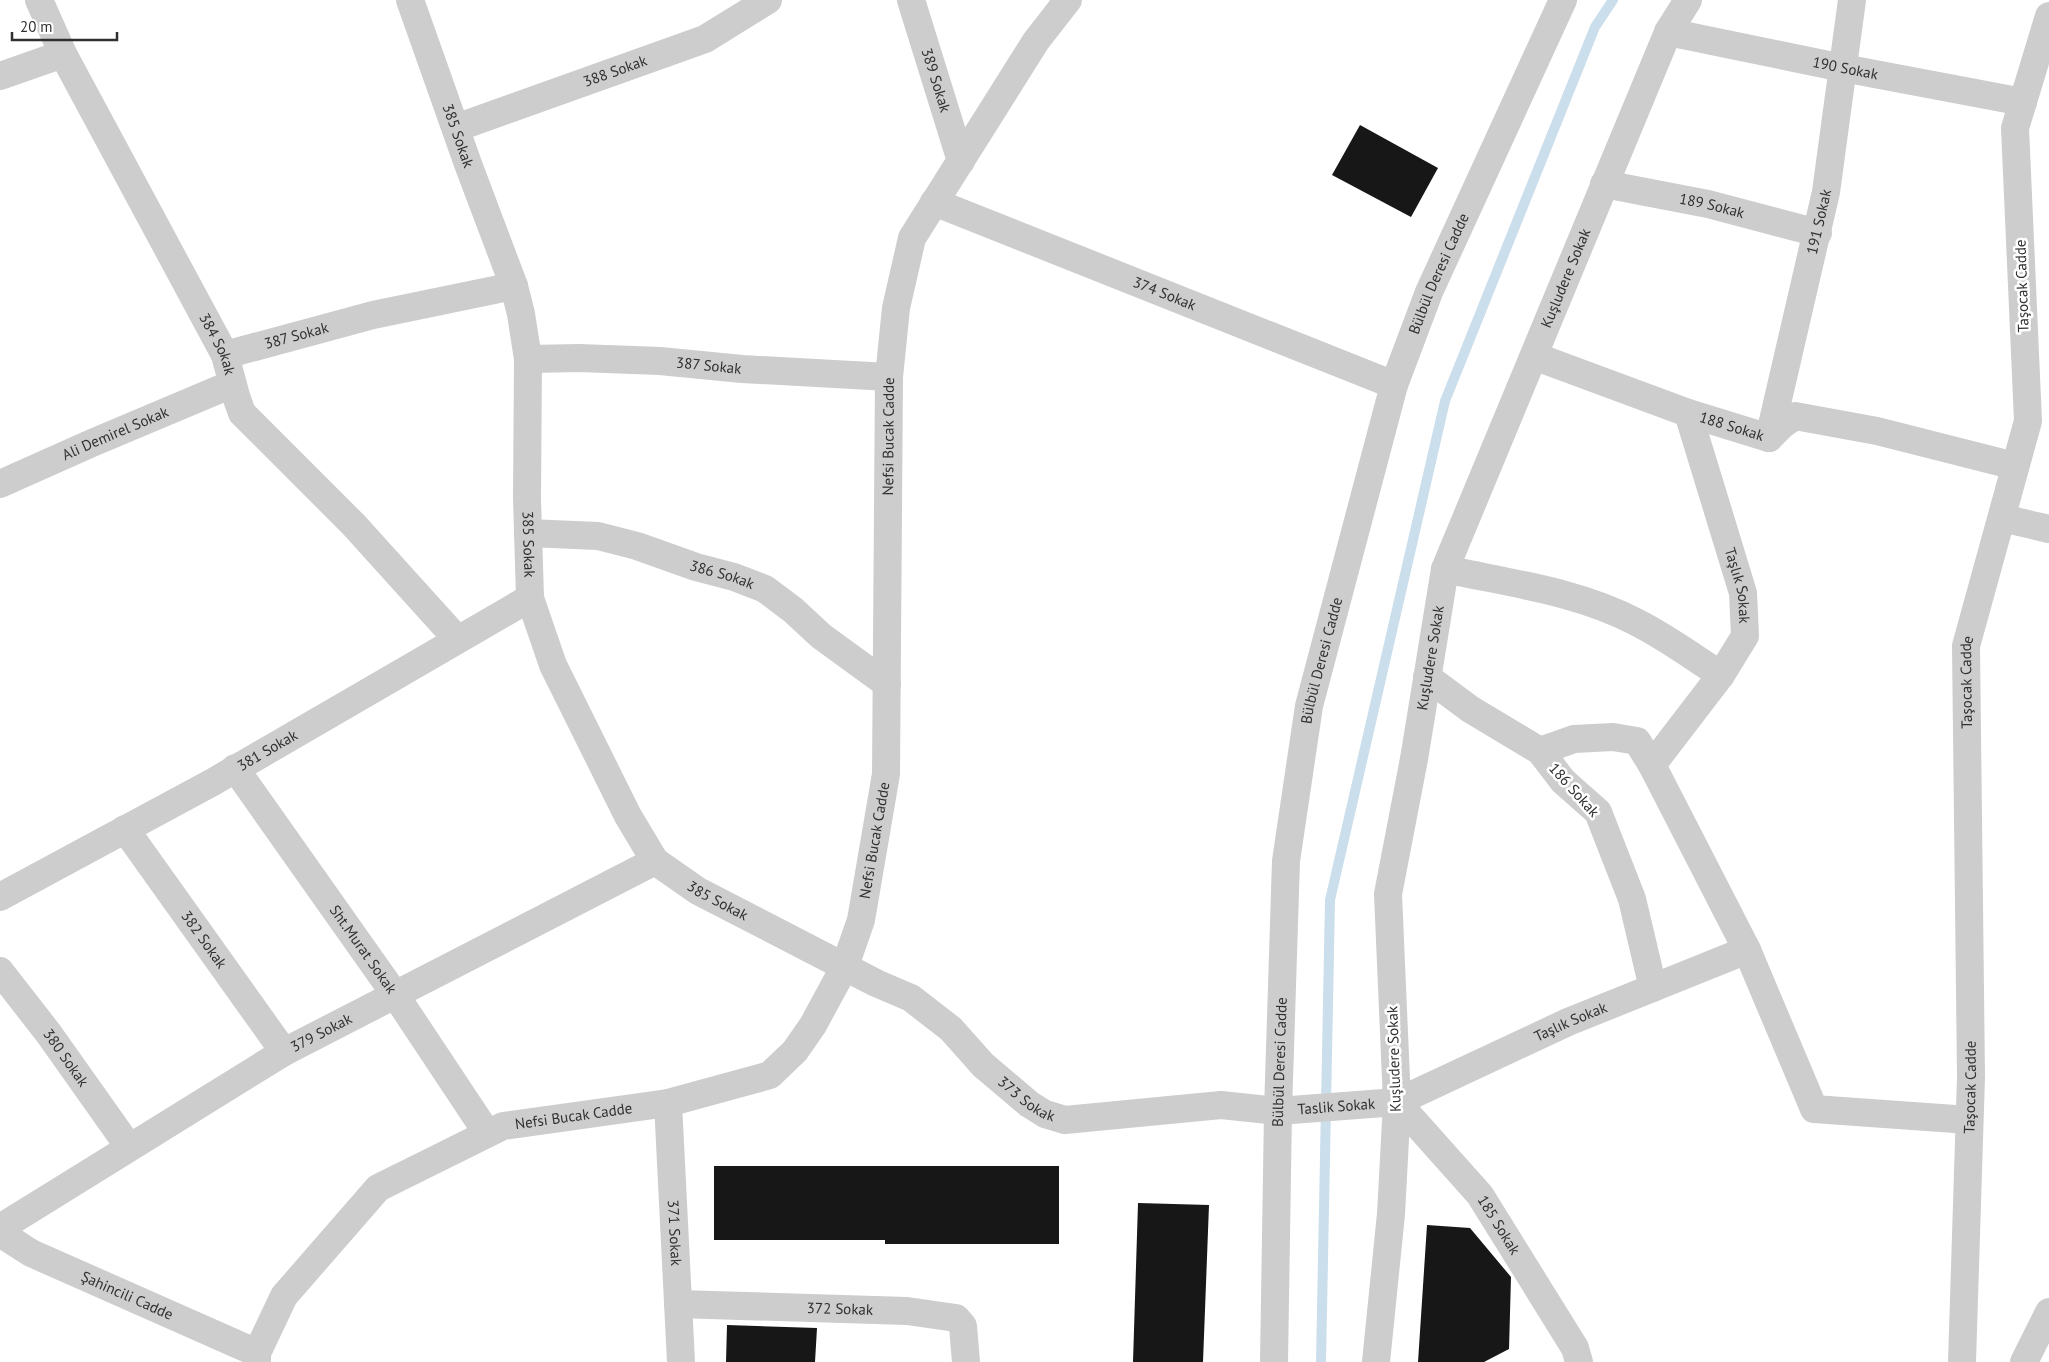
<svg xmlns="http://www.w3.org/2000/svg" width="2049" height="1362" viewBox="0 0 2049 1362" font-family="'PT Sans',sans-serif">
  <rect width="100%" height="100%" fill="#fff"/>
  <g fill="none" stroke-linecap="round" stroke-linejoin="round">
    <path stroke="#cadeec" stroke-width="10" d="M1321,1362L1330,900L1445,401L1595,27L1613,0"/>
  </g>
  <path fill="#171717" d="M1360,125L1438,168L1411,217L1332,175Z
    M714,1166H1059V1244H885V1240H714Z
    M1138,1203L1209,1205L1203,1362H1133Z
    M1427,1225L1470,1228L1511,1277L1509,1349L1484,1362H1418Z
    M727,1325L817,1328L815,1362H726Z"/>
  <g fill="none" stroke-linecap="round" stroke-linejoin="round">
    <g stroke="#cdcdcd" stroke-width="28">
      <path id="s1" d="M39,0L63,54L225,355L236,396L242,413L354,525L457,639"/>
      <path id="s2" d="M410,0L468,164L514,286L521,314L528,359L527,498L530,598L553,665L628,816L655,861L698,891L876,983L911,998L951,1029L983,1065L1029,1104L1045,1114L1065,1120L1221,1105L1278,1111L1397,1102L1568,1022L1747,950"/>
      <path id="s3" d="M911,0L961,161"/>
      <path id="s4" d="M1668,32L1843,68L2023,102"/>
      <path d="M0,76L63,54"/>
      <path id="s5" d="M456,128L705,39L768,0"/>
      <path id="s6" d="M1604,184L1708,204L1818,233"/>
      <path id="s7" d="M934,202L1394,385"/>
      <path id="s8" d="M225,355L373,315L514,286"/>
      <path id="s9" d="M1534,356L1688,413L1769,438"/>
      <path id="s10" d="M528,359L579,358L660,361L742,369L889,377"/>
      <path id="s11" d="M1688,413L1743,593L1745,636L1721,675L1652,765L1747,950L1814,1109L1969,1120"/>
      <path id="s12" d="M1769,438L1826,192L1852,0"/>
      <path d="M1769,438L1782,425L1795,416L1877,431L2015,466"/>
      <path id="s13" d="M0,484L92,443L232,384"/>
      <path d="M2002,518L2049,529"/>
      <path id="s14" d="M528,533L598,536L637,546L696,567L734,577L765,589L793,610L821,636L887,684"/>
      <path d="M1445,569C1508,583 1578,591 1636,622C1666,637 1693,657 1721,675"/>
      <path d="M1427,677L1470,709L1540,751L1563,781L1598,812L1632,899L1653,988"/>
      <path d="M1540,751L1574,739L1613,737L1637,741L1652,765"/>
      <path id="s15" d="M235,768L396,996L487,1133"/>
      <path id="s16" d="M125,829L284,1052"/>
      <path id="s17" d="M0,897L213,782L530,598"/>
      <path id="s18" d="M0,971L49,1034L129,1147"/>
      <path id="s19" d="M1397,1102L1480,1195L1575,1348L1579,1362"/>
      <path id="s20" d="M668,1103L681,1362"/>
      <path id="s21" d="M0,1228L284,1052L655,861"/>
      <path id="s22" d="M678,1304L907,1311L956,1318L963,1326L966,1362"/>
      <path id="s23" d="M1274,1362L1278,1111L1286,861L1309,706L1394,385L1429,292L1563,0"/>
      <path id="s24" d="M1376,1362L1391,1214L1397,1102L1388,894L1414,759L1445,569L1668,32L1688,0"/>
      <path id="s25" d="M1962,1362L1971,1077L1966,646L2028,421L2015,128L2049,16"/>
    </g>
    <g stroke="#cdcdcd" stroke-width="28">
      <path id="s26" d="M0,1233L31,1253L257,1353"/>
      <path id="s27" d="M257,1362V1353L284,1296L378,1188L503,1126L668,1103L770,1075L795,1051L813,1025L845,966L861,920L886,774L889,377L896,308L912,238L1036,41L1068,0"/>
      <path d="M2024,1362L2049,1312"/>
    </g>
  </g>
  <g text-anchor="middle" stroke-width="5" stroke-linejoin="round" paint-order="stroke">
    <g font-size="15" fill="#303030" stroke="#fff">
      <text dy="5" stroke="none"><textPath href="#s4" startOffset="181">190 Sokak</textPath></text>
      <text dy="5" stroke="none"><textPath href="#s5" startOffset="169">388 Sokak</textPath></text>
      <text dy="5" stroke="none"><textPath href="#s3" startOffset="84">389 Sokak</textPath></text>
      <text dy="5" stroke="none"><textPath href="#s2" startOffset="144">385 Sokak</textPath></text>
      <text dy="5" stroke="none"><textPath href="#s6" startOffset="110">189 Sokak</textPath></text>
      <text dy="5" stroke="none"><textPath href="#s12" startOffset="222">191 Sokak</textPath></text>
      <text dy="5" stroke="none"><textPath href="#s23" startOffset="1110">Bülbül Deresi Cadde</textPath></text>
      <text dy="5" stroke="none"><textPath href="#s24" startOffset="1114">Kuşludere Sokak</textPath></text>
      <text transform="translate(2022 286) rotate(-92)" y="5">Taşocak Cadde</text>
      <text dy="5" stroke="none"><textPath href="#s7" startOffset="248">374 Sokak</textPath></text>
      <text dy="5" stroke="none"><textPath href="#s8" startOffset="74">387 Sokak</textPath></text>
      <text dy="5" stroke="none"><textPath href="#s1" startOffset="388">384 Sokak</textPath></text>
      <text dy="5" stroke="none"><textPath href="#s10" startOffset="181">387 Sokak</textPath></text>
      <text dy="5" stroke="none"><textPath href="#s9" startOffset="210">188 Sokak</textPath></text>
      <text dy="5" stroke="none"><textPath href="#s13" startOffset="126">Ali Demirel Sokak</textPath></text>
      <text dy="5" stroke="none"><textPath href="#s27" startOffset="1295">Nefsi Bucak Cadde</textPath></text>
      <text dy="5" stroke="none"><textPath href="#s2" startOffset="564">385 Sokak</textPath></text>
      <text dy="5" stroke="none"><textPath href="#s14" startOffset="200">386 Sokak</textPath></text>
      <text dy="5" stroke="none"><textPath href="#s11" startOffset="180">Taşlık Sokak</textPath></text>
      <text dy="5" stroke="none"><textPath href="#s24" startOffset="709">Kuşludere Sokak</textPath></text>
      <text dy="5" stroke="none"><textPath href="#s23" startOffset="705">Bülbül Deresi Cadde</textPath></text>
      <text dy="5" stroke="none"><textPath href="#s25" startOffset="680">Taşocak Cadde</textPath></text>
      <text dy="5" stroke="none"><textPath href="#s17" startOffset="305">381 Sokak</textPath></text>
      <text transform="translate(1574 790) rotate(48)" y="5">186 Sokak</text>
      <text dy="5" stroke="none"><textPath href="#s27" startOffset="890">Nefsi Bucak Cadde</textPath></text>
      <text dy="5" stroke="none"><textPath href="#s2" startOffset="984">385 Sokak</textPath></text>
      <text dy="5" stroke="none"><textPath href="#s16" startOffset="136">382 Sokak</textPath></text>
      <text dy="5" stroke="none"><textPath href="#s15" startOffset="222">Sht.Murat Sokak</textPath></text>
      <text dy="5" stroke="none"><textPath href="#s2" startOffset="1924">Taşlık Sokak</textPath></text>
      <text dy="5" stroke="none"><textPath href="#s21" startOffset="376">379 Sokak</textPath></text>
      <text dy="5" stroke="none"><textPath href="#s18" startOffset="109">380 Sokak</textPath></text>
      <text transform="translate(1394 1059) rotate(-92)" y="5">Kuşludere Sokak</text>
      <text dy="5" stroke="none"><textPath href="#s23" startOffset="300">Bülbül Deresi Cadde</textPath></text>
      <text dy="5" stroke="none"><textPath href="#s25" startOffset="275">Taşocak Cadde</textPath></text>
      <text dy="5" stroke="none"><textPath href="#s2" startOffset="1355">373 Sokak</textPath></text>
      <text dy="5" stroke="none"><textPath href="#s2" startOffset="1672">Taslik Sokak</textPath></text>
      <text dy="5" stroke="none"><textPath href="#s27" startOffset="426">Nefsi Bucak Cadde</textPath></text>
      <text dy="5" stroke="none"><textPath href="#s19" startOffset="160">185 Sokak</textPath></text>
      <text dy="5" stroke="none"><textPath href="#s20" startOffset="130">371 Sokak</textPath></text>
      <text dy="5" stroke="none"><textPath href="#s26" startOffset="142">Şahincili Cadde</textPath></text>
      <text dy="5" stroke="none"><textPath href="#s22" startOffset="162">372 Sokak</textPath></text>
    </g>
  </g>
  <path d="M12 32v8h105v-8" fill="none" stroke="#303030" stroke-width="2.5"/>
  <text x="20" y="32" font-size="15" fill="#303030" stroke="#ffffff" stroke-width="4" paint-order="stroke">20 m</text>
</svg>
